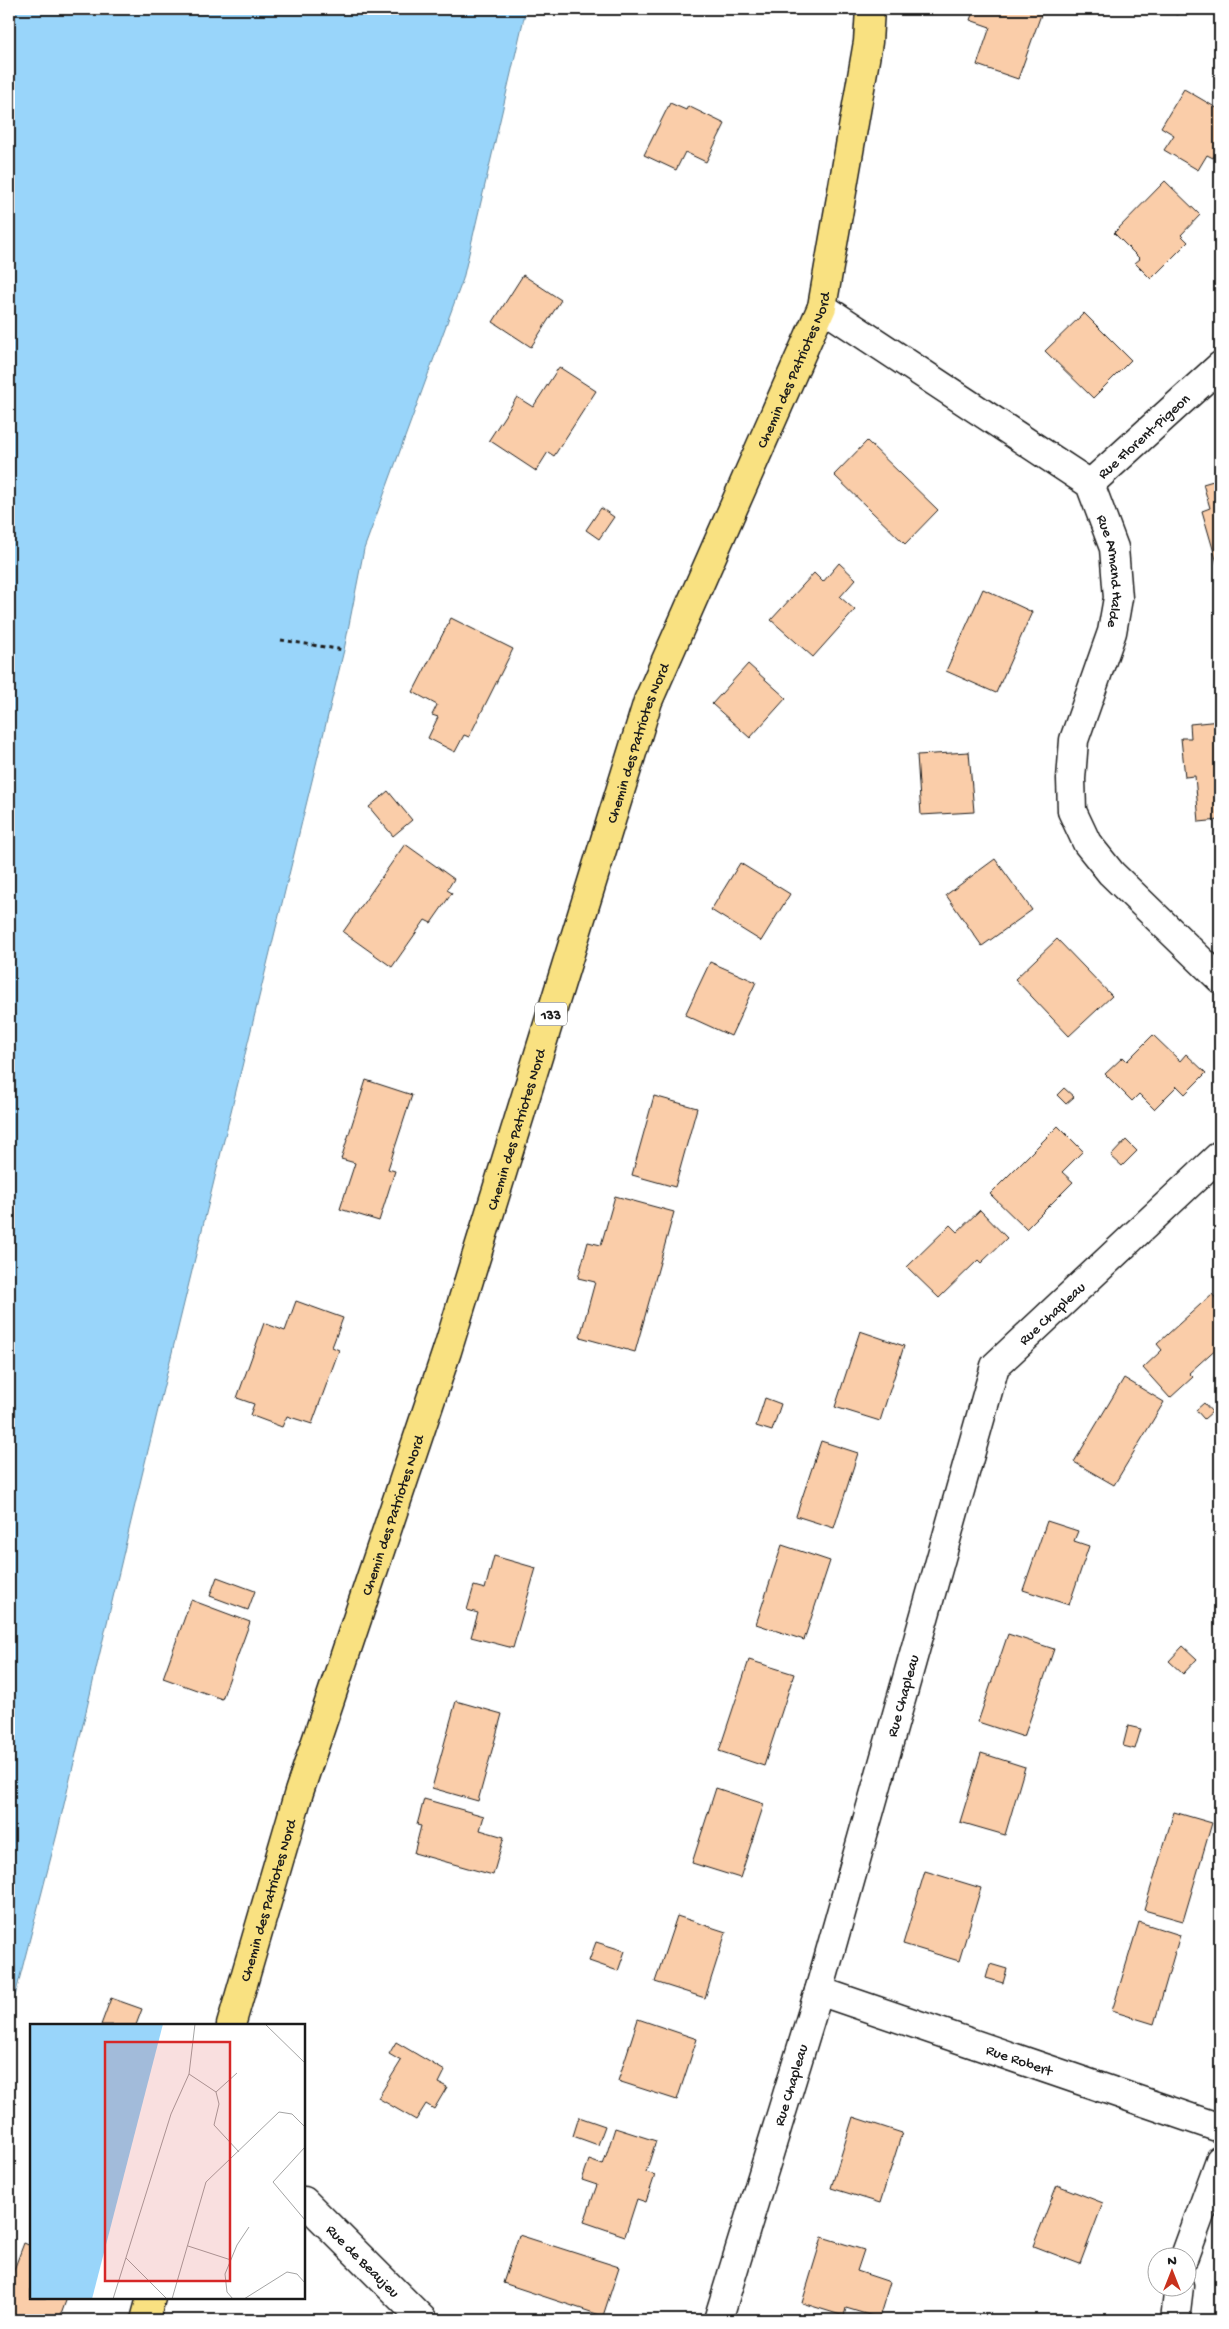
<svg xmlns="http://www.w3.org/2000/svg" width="1229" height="2329" viewBox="0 0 1229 2329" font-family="'Gochi Hand',sans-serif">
  <rect width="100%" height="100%" fill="#fff"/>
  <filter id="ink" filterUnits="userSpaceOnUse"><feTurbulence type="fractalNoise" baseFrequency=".02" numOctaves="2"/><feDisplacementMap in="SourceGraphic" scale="10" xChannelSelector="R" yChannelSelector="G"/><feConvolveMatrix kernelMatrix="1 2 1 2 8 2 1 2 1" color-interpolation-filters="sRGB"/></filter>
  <g filter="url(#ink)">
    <path fill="#99d5fa" stroke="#678ba1" d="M9,9H526L463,279L364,549L344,650L142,1475L57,1834L9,2019Z"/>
    <path fill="#facda9" stroke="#1c1c1c" d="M974,9H1043L1018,79L977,65L990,27L970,20Z
      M1173,9H1186L1176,15Z
      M1184,89L1220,110V146L1213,158L1207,155L1198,170L1164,150L1174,135L1161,127Z
      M670,103L686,110L688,106L725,124L706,162L685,152L676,170L644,155Z
      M1165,181L1200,215L1181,235L1188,242L1151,279L1135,263L1140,259L1114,233Z
      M523,275L561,300L531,347L493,322Z
      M1084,313L1131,360L1093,398L1045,351Z
      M559,367L596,391L554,456L548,452L536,471L489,440L517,397L533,407Z
      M867,441L938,510L905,544L834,475Z
      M1220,479V573L1202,511L1210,508L1203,484Z
      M601,508L614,517L599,539L586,530Z
      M839,563L856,579L840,597L855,610L813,657L771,620L814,573L823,582Z
      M983,589L1032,612L996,693L946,671Z
      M451,618L513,649L469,737L464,735L455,752L428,738L438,717L432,715L437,705L413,692Z
      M748,664L786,698L750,738L712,704Z
      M1220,721V820L1199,822L1195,776L1185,777L1181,738H1191L1190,724Z
      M969,752L974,812L921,815L917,755Z
      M388,791L412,820L393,836L369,807Z
      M405,844L454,879L447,890L452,893L431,923L425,920L392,967L343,932Z
      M995,859L1032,910L982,946L946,895Z
      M740,863L790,894L761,941L711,910Z
      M1057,939L1112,996L1069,1036L1015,979Z
      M710,962L756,982L731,1036L685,1015Z
      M1153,1035L1180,1061L1186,1054L1206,1073L1185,1094L1177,1086L1154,1109L1139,1094L1132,1101L1105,1074L1123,1057L1127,1061Z
      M366,1080L412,1095L388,1169L395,1171L379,1221L340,1209L355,1163L341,1159Z
      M1064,1088L1074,1097L1066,1104L1057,1095Z
      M654,1096L697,1108L675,1187L632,1175Z
      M1058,1126L1083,1151L1062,1172L1073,1182L1026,1229L990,1194Z
      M1126,1140L1137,1151L1122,1166L1111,1156Z
      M615,1196L674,1212L635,1352L580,1337L595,1282L578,1278L588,1242L601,1245Z
      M980,1210L1007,1238L981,1263L978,1260L939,1298L907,1267L950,1225L957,1232Z
      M1212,1294L1220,1303V1345L1189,1373L1193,1377L1170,1398L1143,1368L1162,1350L1157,1344Z
      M296,1301L343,1318L332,1347L339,1350L312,1424L287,1416L282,1427L250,1415L254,1404L237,1398L264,1323L285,1331Z
      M860,1331L904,1346L880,1421L835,1407Z
      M1124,1378L1164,1402L1114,1485L1074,1462Z
      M765,1398L781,1404L772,1431L756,1426Z
      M1204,1403L1212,1412L1204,1419L1196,1410Z
      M821,1441L858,1453L834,1528L796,1516Z
      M1047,1521L1078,1531L1074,1541L1089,1546L1069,1605L1023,1590Z
      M782,1545L830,1561L804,1640L756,1624Z
      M494,1556L536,1568L513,1648L471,1637L478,1613L467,1610L474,1586L485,1589Z
      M217,1577L255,1591L248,1610L210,1596Z
      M191,1600L250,1622L222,1699L163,1678Z
      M1008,1634L1054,1649L1024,1737L978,1722Z
      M1183,1646L1197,1659L1183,1674L1169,1661Z
      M749,1660L794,1674L764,1766L719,1751Z
      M456,1701L502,1714L478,1801L432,1788Z
      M1128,1726L1141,1729L1135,1749L1123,1746Z
      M981,1753L1025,1767L1005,1835L960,1822Z
      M716,1788L764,1804L740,1878L692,1863Z
      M424,1799L484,1816L480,1830L504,1837L493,1875L414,1853L421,1826L417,1825Z
      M1174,1812L1212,1823L1183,1921L1144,1910Z
      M925,1871L981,1888L959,1961L903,1944Z
      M677,1916L726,1932L705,1998L655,1982Z
      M1139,1922L1180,1935L1154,2024L1112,2011Z
      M596,1942L625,1951L618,1971L589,1961Z
      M990,1964L1007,1969L1003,1983L986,1978Z
      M111,1998L142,2009L136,2025H101Z
      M638,2019L697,2039L677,2100L618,2081Z
      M396,2042L445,2071L439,2083L447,2087L434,2109L426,2104L416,2120L378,2098L401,2061L389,2054Z
      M579,2117L605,2126L598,2145L573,2136Z
      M853,2117L902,2133L880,2203L831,2188Z
      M615,2128L656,2141L646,2172L655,2175L646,2202L637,2199L625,2236L584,2222L597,2185L582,2180L589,2160L603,2165Z
      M1057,2185L1103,2203L1080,2264L1033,2246Z
      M519,2235L619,2267L603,2316L503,2283Z
      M822,2237L864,2250L857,2271L890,2282L879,2318L846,2308L844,2316L802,2303Z
      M24,2243L31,2246V2298H67L59,2320H9V2283Z"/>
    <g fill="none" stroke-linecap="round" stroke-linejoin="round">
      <defs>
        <g id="minor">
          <path id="s1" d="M822,307L1090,484L1114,548L1118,598L1112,632L1074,740L1071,779L1072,811L1087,843L1111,873L1220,979"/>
          <path id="s2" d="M1090,484L1220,366"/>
          <path id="s3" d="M819,1991L1220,2128"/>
          <path id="s4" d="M304,2201L423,2320"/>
          <path d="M1185,2256L1220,2160"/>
          <path id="s5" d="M718,2320L819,1991L995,1366L1220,1155"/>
          <path d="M1175,2320L1179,2286"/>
        </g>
        <g id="major">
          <path id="s6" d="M231,2025L299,1792L447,1351L648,701L822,307L868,42L870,9"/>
          <path d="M145,2320L151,2298"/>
        </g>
      </defs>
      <use href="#minor" stroke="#1c1c1c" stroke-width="31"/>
      <use href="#major" stroke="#1c1c1c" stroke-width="31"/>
      <path stroke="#1c1c1c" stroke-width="3" stroke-dasharray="4 4" stroke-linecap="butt" d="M281,640L344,650"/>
      <use href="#minor" stroke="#fff" stroke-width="28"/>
      <use href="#major" stroke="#f9e181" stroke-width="28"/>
    </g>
  </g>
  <g text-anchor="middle" stroke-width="4.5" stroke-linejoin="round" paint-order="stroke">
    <rect fill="#fff" stroke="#606060" stroke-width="1" x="535" y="1002.5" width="32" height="23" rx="4"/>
    <g font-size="14" font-weight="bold" fill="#1c1c1c">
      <text x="551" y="1019">133</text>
    </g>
    <g font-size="15" fill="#1c1c1c" stroke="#fff">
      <text dy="5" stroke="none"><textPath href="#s6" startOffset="1750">Chemin des Patriotes Nord</textPath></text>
      <text dy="5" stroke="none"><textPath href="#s2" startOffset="72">Rue Florent-Pigeon</textPath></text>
      <text dy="5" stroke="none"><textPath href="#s1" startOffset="412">Rue Armand Halde</textPath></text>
      <text dy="5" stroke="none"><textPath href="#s6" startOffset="1345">Chemin des Patriotes Nord</textPath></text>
      <text dy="5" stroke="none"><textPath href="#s6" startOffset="940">Chemin des Patriotes Nord</textPath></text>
      <text dy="5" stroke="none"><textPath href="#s5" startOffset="1071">Rue Chapleau</textPath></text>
      <text dy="5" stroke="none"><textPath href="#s6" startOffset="535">Chemin des Patriotes Nord</textPath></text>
      <text dy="5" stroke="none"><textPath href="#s5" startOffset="651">Rue Chapleau</textPath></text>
      <text dy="5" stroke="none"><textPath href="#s6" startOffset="130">Chemin des Patriotes Nord</textPath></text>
      <text dy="5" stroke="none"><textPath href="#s3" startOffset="212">Rue Robert</textPath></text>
      <text dy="5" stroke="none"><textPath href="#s5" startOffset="246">Rue Chapleau</textPath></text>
      <text dy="5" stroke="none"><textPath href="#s4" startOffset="84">Rue de Beaujeu</textPath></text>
    </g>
  </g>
  <g transform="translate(30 2024)">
    <rect width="275" height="275" fill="#fff"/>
    <path d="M0,0H133L62,275H0Z" fill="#99d5fa"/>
    <path fill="none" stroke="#a4a4a4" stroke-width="1" d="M235,0L275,39M159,50L186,68L189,80L184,101L209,128M186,68L207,49M275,123L243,158L275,196M158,222L201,236M96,234L137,275M83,275L141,90L159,50L165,0M142,275L176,158L249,88L262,90L275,103M203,275L197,268L195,250L207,221L219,203M214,275L257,248L267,250L275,259"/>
    <path fill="#d62828" fill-opacity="0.15" stroke="#d62828" stroke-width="2.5" d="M75,18H200V257H75Z"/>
    <rect width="275" height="275" fill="none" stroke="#1c1c1c" stroke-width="2.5"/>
  </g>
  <rect width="1229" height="2329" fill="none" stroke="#fff" stroke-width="30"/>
  <rect x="15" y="15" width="1199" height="2299" fill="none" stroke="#1c1c1c" stroke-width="2" filter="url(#ink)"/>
  <g transform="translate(1172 2272)"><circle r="24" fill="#ffffff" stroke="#a4a4a4"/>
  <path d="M0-4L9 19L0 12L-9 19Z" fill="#c8321e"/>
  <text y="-8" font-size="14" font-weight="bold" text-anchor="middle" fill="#1c1c1c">N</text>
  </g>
</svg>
